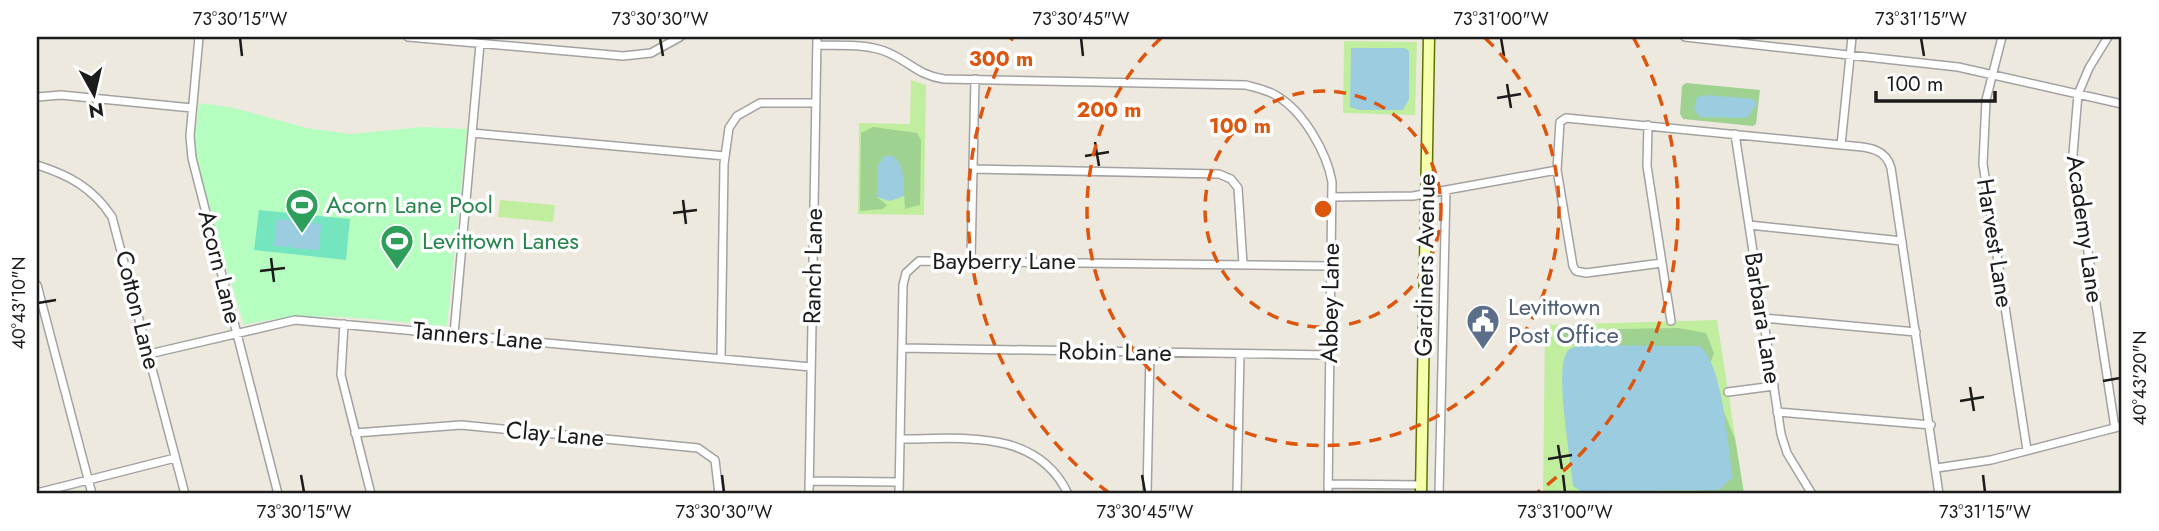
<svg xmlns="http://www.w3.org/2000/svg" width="2159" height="531" viewBox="0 0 2159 531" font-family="Jost,sans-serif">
  <rect width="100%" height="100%" fill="#eee9df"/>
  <path fill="#c1ed9f" d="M1344,41L1417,42L1415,115L1343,113Z
    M911,80L926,85L924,215L858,214L859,123L910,124Z
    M500,200L555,205L553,222L498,217Z
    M1717,320L1744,494H1543L1545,325Z"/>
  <path fill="#9fd190" d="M1686,83L1760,90L1756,124L1753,126L1683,119L1680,114L1682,86Z
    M873,127L917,133L921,140L920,205L905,209L903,177L877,197L887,205L883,209L860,211L861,133Z
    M1678,328L1706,333L1714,353L1711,361L1585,345C1572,346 1562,345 1554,334L1559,330Z
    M1720,402L1735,439L1744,494H1659L1702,490Z"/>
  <path fill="#b6febf" d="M199,103L230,107L307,128L350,134L423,127L467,129L447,326C376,321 314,308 244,325L193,157Z"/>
  <path fill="#75e5c0" d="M259,210L350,219L346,260L254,250Z"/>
  <path fill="#9bcce0" d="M1351,48H1405L1409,51V99L1403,110H1359L1350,107Z
    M1706,95L1754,99L1757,104L1747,118L1700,117L1694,109L1697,97Z
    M884,156H893C905,166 904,182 904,196L890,201L877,197V167Z
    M277,219L321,224L319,250L292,248L290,243L289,247L274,246Z
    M1585,345L1700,346C1724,368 1727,444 1733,477L1719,490L1581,491L1573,486C1571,459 1555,375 1566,354C1570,346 1577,346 1585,345Z"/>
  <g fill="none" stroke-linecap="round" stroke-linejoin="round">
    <defs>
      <path id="street" d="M199,37L190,136L192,158L278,494
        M408,37L623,56L651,53L680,37
        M1685,37L1958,67L2122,104
        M2002,37L1986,100L1983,164L2027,450
        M2108,37L2089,68L2078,94L2073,154L2115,428
        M817,45C840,46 867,43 889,53C911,63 918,75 944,79L1246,85C1257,88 1268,90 1277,96C1304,112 1327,153 1332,182L1328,494
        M37,97L61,95L192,108
        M1648,125L1647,166L1671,321
        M472,133L725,156
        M1735,134L1781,434L1787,453L1812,494
        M1841,145L1852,37
        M37,165C69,175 93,188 112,217L185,494
        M973,169L1219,174L1231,179L1238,188L1243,264
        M1332,197L1413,196L1557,170
        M1749,225L1902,241
        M971,259L975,79
        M1662,263L1586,273L1576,271L1573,266L1557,170L1560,122L1566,118L1841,145C1861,147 1885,145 1891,168L1939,494
        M37,285L92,494
        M1763,318L1916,332
        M344,324L341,375L371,494
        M454,334L480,44
        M902,348L1329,355
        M149,354L295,320L811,367
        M721,359L724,164L729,128L737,116L760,103H815
        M1728,392L1774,386
        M1777,412L1931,425
        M355,433L461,425L698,448L715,460L719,494
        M900,439C962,439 1037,428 1068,494
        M1937,468L1991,460L2122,426
        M809,481L899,482
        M1328,484L1421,485
        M37,493L175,458
        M809,494L817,37
        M899,494L903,285L906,273L919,261L1329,266
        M1147,494L1150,353
        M1237,494L1240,354
        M1439,494L1446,190"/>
      <path id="secondary" d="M1421,494L1429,37"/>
    </defs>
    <use href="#street" stroke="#a2a2a2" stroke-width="10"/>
    <use href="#secondary" stroke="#607300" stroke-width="13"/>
    <use href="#street" stroke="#fff" stroke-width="7"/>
    <use href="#secondary" stroke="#f6ffac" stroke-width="10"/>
  </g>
  <path fill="none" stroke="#1b1b1b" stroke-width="2.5" d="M240,38L242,56M660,38L663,56M1081,38L1083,56M1501,38L1504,56M1921,38L1924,56M1507,84L1511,108M1497,98L1521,94M1095,142L1099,166M1085,156L1109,152M683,200L686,224M673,213L697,210M271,258L274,282M260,271L285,268M38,303L56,300M2103,381L2120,378M1970,387L1974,411M1960,401L1984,397M1558,445L1562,469M1548,459L1572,455M301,475L304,492M722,475L724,492M1142,475L1145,492M1563,475L1565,492M1983,475L1985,492"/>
  <g fill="none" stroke="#de560d" stroke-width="3.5" stroke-dasharray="12 9">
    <circle cx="1323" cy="209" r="118"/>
    <path d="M1485 38A236 236 0 1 1 1161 38"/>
    <path d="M1109 493A355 355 0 0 1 1013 37M1633 37A355 355 0 0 1 1537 493"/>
  </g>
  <defs>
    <symbol id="stadium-pin" viewBox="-11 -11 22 30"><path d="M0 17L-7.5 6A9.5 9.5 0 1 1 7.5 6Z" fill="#2e9e5b" stroke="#fff"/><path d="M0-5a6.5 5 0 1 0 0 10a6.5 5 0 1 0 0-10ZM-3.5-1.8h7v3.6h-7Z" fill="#fff"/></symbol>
    <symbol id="civic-pin" viewBox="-11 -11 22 30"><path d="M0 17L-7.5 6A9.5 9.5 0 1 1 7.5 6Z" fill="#5c6f8a" stroke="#fff"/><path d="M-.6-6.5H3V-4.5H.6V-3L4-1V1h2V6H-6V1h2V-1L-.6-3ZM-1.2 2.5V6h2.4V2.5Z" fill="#fff"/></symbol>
  </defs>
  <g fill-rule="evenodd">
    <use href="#stadium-pin" x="283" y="186" width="38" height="52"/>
    <use href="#stadium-pin" x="378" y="222" width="38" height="52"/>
    <use href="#civic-pin" x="1464" y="302" width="38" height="52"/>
  </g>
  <g text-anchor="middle" stroke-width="7" stroke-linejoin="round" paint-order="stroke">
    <g font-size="24" fill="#27864d" stroke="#fff" text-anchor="start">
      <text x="326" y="213">Acorn Lane Pool</text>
      <text x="422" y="249">Levittown Lanes</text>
    </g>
    <g font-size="24" fill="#1b1b1b" stroke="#fff">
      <text transform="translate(2085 229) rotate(82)" y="8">Academy Lane</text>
      <text transform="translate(1995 243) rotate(81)" y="8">Harvest Lane</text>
      <text x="1004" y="269">Bayberry Lane</text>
      <text transform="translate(1425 265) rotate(-89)" y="8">Gardiners Avenue</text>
      <text transform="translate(813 266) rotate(-89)" y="8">Ranch Lane</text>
      <text transform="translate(220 267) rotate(76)" y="8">Acorn Lane</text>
      <text transform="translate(1330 303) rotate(-89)" y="8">Abbey Lane</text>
      <text transform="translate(138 310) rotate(76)" y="8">Cotton Lane</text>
      <text transform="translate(1763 318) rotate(81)" y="8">Barbara Lane</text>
      <text transform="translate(478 336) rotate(5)" y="8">Tanners Lane</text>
      <text transform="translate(1115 352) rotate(1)" y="8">Robin Lane</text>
      <text transform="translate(555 434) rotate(5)" y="8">Clay Lane</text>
    </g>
    <g font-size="24" fill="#4e5e75" stroke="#fff" text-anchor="start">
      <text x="1508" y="315">Levittown<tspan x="1508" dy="28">Post Office</tspan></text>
    </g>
  </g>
  <circle cx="1323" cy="209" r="10" fill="#de560d" stroke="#fff" stroke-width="3.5"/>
  <g font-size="21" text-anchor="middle" font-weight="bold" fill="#de560d" stroke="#fff" stroke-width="7" stroke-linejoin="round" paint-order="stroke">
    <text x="1001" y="66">300 m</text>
    <text x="1109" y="117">200 m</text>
    <text x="1240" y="133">100 m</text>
  </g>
  <rect width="2159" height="531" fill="none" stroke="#ffffff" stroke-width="77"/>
  <g transform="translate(94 94) rotate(172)" stroke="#ffffff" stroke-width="5" paint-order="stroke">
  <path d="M0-5L12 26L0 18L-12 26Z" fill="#1b1b1b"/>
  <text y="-10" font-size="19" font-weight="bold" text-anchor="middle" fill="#1b1b1b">N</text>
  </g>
  <path d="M1876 91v10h119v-10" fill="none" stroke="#1b1b1b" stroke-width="3.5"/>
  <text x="1886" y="91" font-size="21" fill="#1b1b1b" stroke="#ffffff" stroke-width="5" paint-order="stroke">100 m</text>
  <rect x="38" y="38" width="2082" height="454" fill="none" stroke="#1b1b1b" stroke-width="2.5"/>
  <g font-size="18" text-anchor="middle" fill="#1b1b1b">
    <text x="240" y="25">73°30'15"W</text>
    <text x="660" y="25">73°30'30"W</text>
    <text x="1081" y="25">73°30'45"W</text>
    <text x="1501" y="25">73°31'00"W</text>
    <text x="1921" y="25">73°31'15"W</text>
    <text transform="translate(19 303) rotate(-90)" y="6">40°43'10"N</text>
    <text transform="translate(2140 378) rotate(-90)" y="6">40°43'20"N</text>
    <text x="304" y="518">73°30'15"W</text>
    <text x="724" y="518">73°30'30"W</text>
    <text x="1145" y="518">73°30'45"W</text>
    <text x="1565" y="518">73°31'00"W</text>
    <text x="1985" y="518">73°31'15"W</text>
  </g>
</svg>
